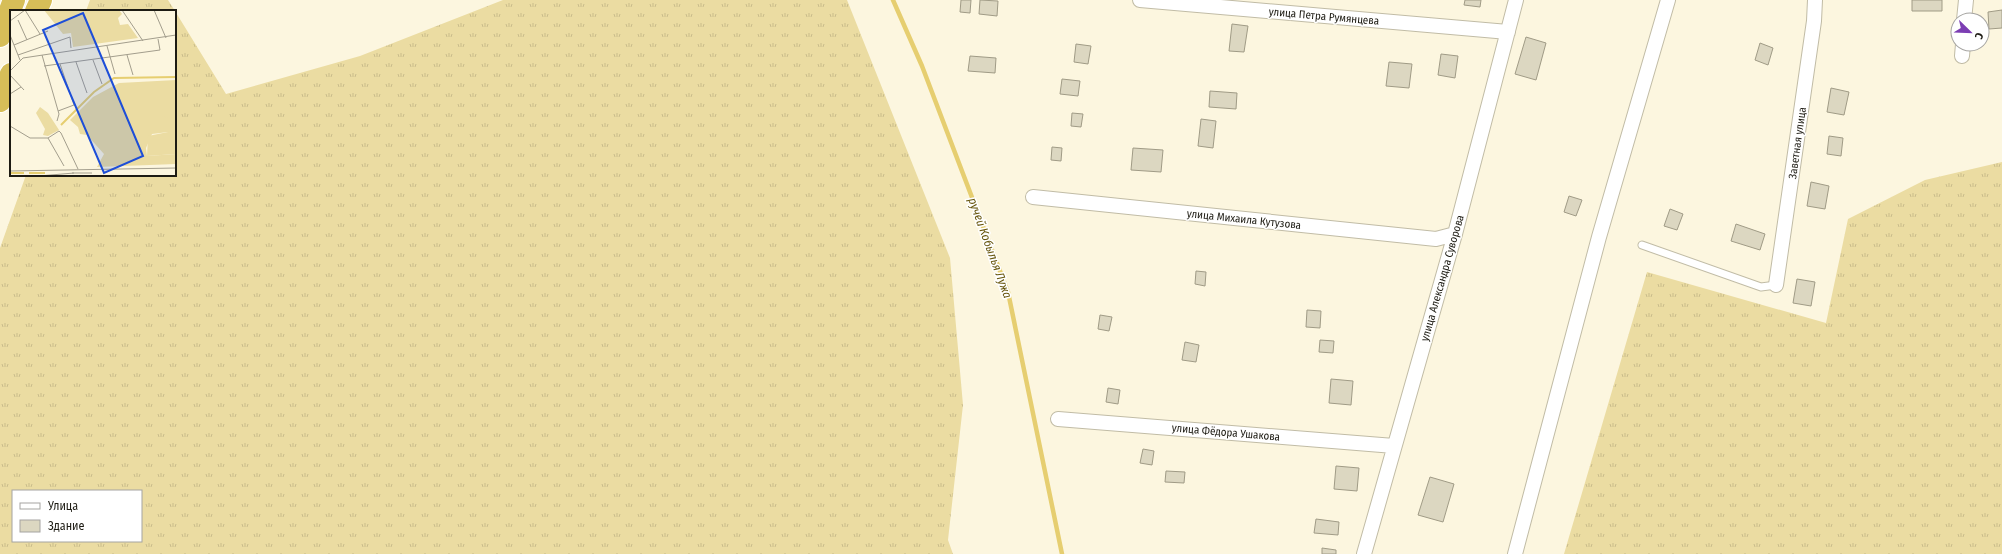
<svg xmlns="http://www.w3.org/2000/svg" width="2002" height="554" viewBox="0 0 2002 554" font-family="'Fira Sans Condensed',sans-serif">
  <defs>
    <pattern id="grass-tufts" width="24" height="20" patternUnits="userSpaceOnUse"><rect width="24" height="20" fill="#ebdca2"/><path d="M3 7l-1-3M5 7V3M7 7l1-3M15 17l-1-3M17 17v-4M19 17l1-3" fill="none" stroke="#c9bc8b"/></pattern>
  </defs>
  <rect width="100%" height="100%" fill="#fcf6df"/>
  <path fill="url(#grass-tufts)" fill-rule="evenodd" d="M90,0H168L175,11H86Z
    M503,0H847L950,258L963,405L948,540L953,554H0V248L26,175H175V11L226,94L360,56ZM13,491H141V541H13Z
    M2002,162V554H1564L1647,272L1826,323L1848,219L1925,180Z"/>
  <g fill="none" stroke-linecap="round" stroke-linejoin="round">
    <path stroke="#e6ce70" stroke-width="4.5" d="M893,0L922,66L1008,292L1062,554"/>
  </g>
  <path fill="#dcd7c1" stroke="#a09b86" d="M961,0H971L970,13L960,12Z
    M980,0L998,1L997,16L979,14Z
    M1465,0H1481L1480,7L1464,5Z
    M1912,0H1942V11H1912Z
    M2002,10V28L1989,29L1988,12Z
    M1232,24L1248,26L1244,52L1229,51Z
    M1526,37L1546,43L1536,80L1515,74Z
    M1760,43L1773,48L1768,65L1755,60Z
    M1076,44L1091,46L1088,64L1074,62Z
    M1441,54L1458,56L1455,78L1438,75Z
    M970,56L996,58L995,73L968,71Z
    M1389,62L1412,64L1409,88L1386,86Z
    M1062,79L1080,81L1078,96L1060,94Z
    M1831,88L1849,92L1844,115L1827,112Z
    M1210,91L1237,93L1236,109L1209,107Z
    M1072,113L1083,114L1081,127L1071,126Z
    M1201,119L1216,121L1213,148L1198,146Z
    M1829,136L1843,138L1841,156L1827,154Z
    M1052,147L1062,148L1061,161L1051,160Z
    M1133,148L1163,150L1161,172L1131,170Z
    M1811,182L1829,186L1825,209L1807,206Z
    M1569,196L1582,200L1576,216L1564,212Z
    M1670,209L1683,214L1677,230L1664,226Z
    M1736,224L1765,234L1760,250L1731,241Z
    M1196,271L1206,272L1205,286L1195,284Z
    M1797,279L1815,282L1811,306L1793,303Z
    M1307,310L1321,311L1320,328L1306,327Z
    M1100,315L1112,317L1109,331L1098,329Z
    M1320,340L1334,341L1333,353L1319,352Z
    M1185,342L1199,345L1196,362L1182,360Z
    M1331,379L1353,381L1351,405L1329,403Z
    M1108,388L1120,390L1118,404L1106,402Z
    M1143,449L1154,451L1152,465L1140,463Z
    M1336,466L1359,468L1357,491L1334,489Z
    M1166,471L1185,472L1184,483L1165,482Z
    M1430,477L1454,484L1443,522L1418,515Z
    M1316,519L1339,522L1338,535L1314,533Z
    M1322,548L1336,550V554H1322Z"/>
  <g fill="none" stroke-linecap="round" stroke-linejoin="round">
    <defs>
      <path id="service" d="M1642,245L1761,287L1776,285"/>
      <path id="minor" d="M1140,0L1508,32
        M1964,20L1966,0
        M1962,56L1963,44
        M1033,197L1436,239L1455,234
        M1776,285L1814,21L1815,0
        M1058,419L1394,446
        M1364,554L1455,234L1516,0
        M1515,554L1599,237L1668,0"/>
      <path id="trunk" d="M36,11L41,0
        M0,36L14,0
        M0,101L11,74"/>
    </defs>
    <use href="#service" stroke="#c1bca6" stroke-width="9"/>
    <use href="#minor" stroke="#c1bca6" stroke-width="16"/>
    <use href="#trunk" stroke="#fff" stroke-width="24"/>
    <use href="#service" stroke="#fff" stroke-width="7"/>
    <use href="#minor" stroke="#fff" stroke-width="14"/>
    <use href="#trunk" stroke="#d6be58" stroke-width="22"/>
  </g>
  <g text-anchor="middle" stroke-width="3" stroke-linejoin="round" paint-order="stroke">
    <g font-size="11" fill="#1d1b13" stroke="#fff">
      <text transform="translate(1324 16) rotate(5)" y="4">улица Петра Румянцева</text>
      <text transform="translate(1797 143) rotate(-82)" y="4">Заветная улица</text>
      <text transform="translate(1244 219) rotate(6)" y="4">улица Михаила Кутузова</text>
      <text transform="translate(1442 278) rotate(-74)" y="4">улица Александра Суворова</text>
      <text transform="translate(1226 432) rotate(5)" y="4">улица Фёдора Ушакова</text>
    </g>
    <g font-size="12" font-style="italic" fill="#67560d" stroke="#fff">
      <text transform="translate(990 248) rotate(70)" y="4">ручей Кобылья Лужа</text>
    </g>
  </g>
  <g transform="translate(10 10)">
    <rect width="166" height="166" fill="#fcf6df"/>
    <path d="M34,0H109L112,4L108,8L110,15L118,14L128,28L63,37L61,23L53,24ZM166,70V85L158,108V122L142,124L136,138L137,146L166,144V154L87,157L94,144L77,125L70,124L68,117L60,110L83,87L109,73Z" fill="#ebdca2"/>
    <path d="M166,85V144L137,146L138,126L158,122V108L152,106V100ZM30,97L38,103L49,120L38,126L33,125L35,119L26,103Z" fill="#ebdca2"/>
    <path fill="none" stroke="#e6ce70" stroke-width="2" d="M51,115L84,82L104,68L166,67M0,163H14M19,163H35"/>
    <path fill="none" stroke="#a39e8d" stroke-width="1" d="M15,0L30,24M112,0L133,31M144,0L156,28M8,10L17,30M0,11L15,0M0,25L10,50M4,35L38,21M97,36L105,64M8,45L60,27L61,38M32,45L49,104L47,111M117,45L123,65M83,50L92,74M66,52L77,83M34,56L150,40L148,29M0,61L13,48L166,25M0,65L14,80M0,84L11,77M48,101L64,95L50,54M0,116L20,128H38L54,156M38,128L49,121L51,123L68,159M0,161L166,158M62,163H82M29,166L64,163"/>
    <path fill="#1d4ed8" fill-opacity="0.15" stroke="#1d4ed8" stroke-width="2" d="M73,3L133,146L94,163L33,20Z"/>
    <rect width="166" height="166" fill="none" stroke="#1d1b13" stroke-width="2"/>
  </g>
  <rect x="12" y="490" width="130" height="52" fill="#ffffff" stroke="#a5a4a1"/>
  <rect x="20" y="503" width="20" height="6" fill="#ffffff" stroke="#a5a4a1"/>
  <text x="48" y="510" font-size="12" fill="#1d1b13">Улица</text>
  <rect x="20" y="520" width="20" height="12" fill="#dcd7c1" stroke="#a5a4a1"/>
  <text x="48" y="530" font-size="12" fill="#1d1b13">Здание</text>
  <g transform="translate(1970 32) rotate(113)"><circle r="19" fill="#ffffff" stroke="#a5a4a1"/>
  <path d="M0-3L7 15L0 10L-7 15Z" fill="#7c3eb3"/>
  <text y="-6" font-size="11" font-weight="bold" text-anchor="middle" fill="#1d1b13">С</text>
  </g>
</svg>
